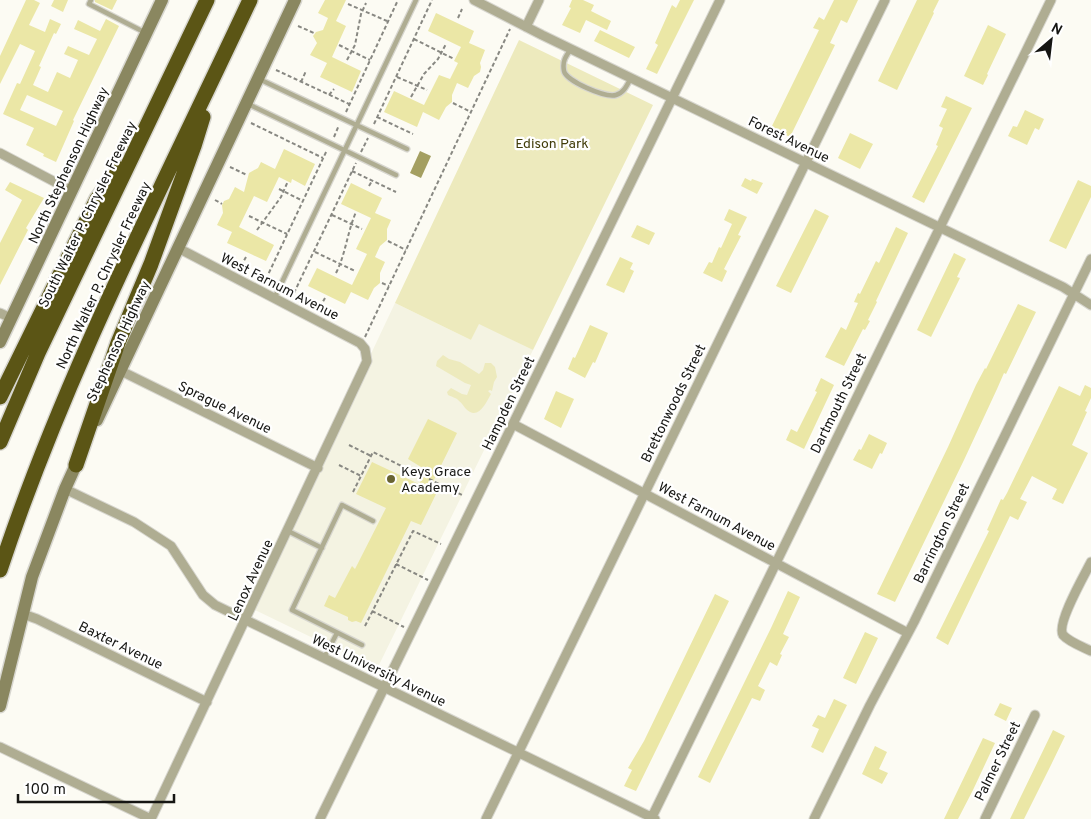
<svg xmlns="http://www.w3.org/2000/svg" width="1091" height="819" viewBox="0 0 1091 819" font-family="Overpass,sans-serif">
  <rect width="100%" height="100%" fill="#fcfbf3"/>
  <path fill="#f4f3e2" d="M395,303L471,340L479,323L533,350L377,669L251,608Z"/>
  <path fill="#edeabd" d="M519,40L653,105L533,350L479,324L471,340L395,303Z
    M443,355L449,359L460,362L479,374L483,370L485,363H491L495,367L497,377L494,382L492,391L490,390L488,391L491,394C486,403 478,421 466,409C464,407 462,403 459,401C457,398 452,397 448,395L447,392L451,388L462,394L467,395L471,385L465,383L436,366L437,361Z"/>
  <path fill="#a49f61" d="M420,151L431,156L421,178L410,173Z"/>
  <path fill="#ebe7a6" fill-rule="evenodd" d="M26,0H34L40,3L29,25L45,32L50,19L61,24L56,34L54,33L39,66L41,67L33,85L48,92L57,72L70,78L78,60L64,54L68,46L89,55L97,39L74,29L78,20L100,31L106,19L119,26L73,120L74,121L56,162L43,156L44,154L26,145L34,128L3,114L17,83L20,84L35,51L20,44L0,84V56ZM27,95L63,111L56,126L20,110Z
    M54,0H68L63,12L51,6Z
    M95,0H117L112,10L95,2Z
    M325,0H346L336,21L346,26L332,57L361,71L352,92L320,77L327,63L310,55L317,43L313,36L316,32L323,30L328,18L318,13Z
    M572,0H583L594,5L591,11L611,21L607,30L586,20L580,33L562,25L571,8L569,7Z
    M680,0H694L657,74L646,69L658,45L655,43L672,5L676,8Z
    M834,0H858L847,23L841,20L830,43L835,45L790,137L771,128L819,30L813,28L819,17L824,20Z
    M917,0H939L933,12L934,13L897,90L878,81Z
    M436,13L474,31L469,43L485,50L480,63L481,67L480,72L474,76L468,88L457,83L452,95V102L446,107L439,120L423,112L417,127L384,112L394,91L424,105L439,75L450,79L458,63L454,61L461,47L428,31Z
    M988,25L1006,34L987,74L988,75L983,85L964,76Z
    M600,30L635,47L629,58L594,41Z
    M946,96L972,108L924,203L912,197L938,146L936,145L943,128L939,126L947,109L941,107Z
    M1025,110L1044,119L1039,130L1035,128L1027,145L1008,136L1013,126L1017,127Z
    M850,133L873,144L860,169L838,158Z
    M284,149L315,164L305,186L292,179L291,183L279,177L267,202L254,196L239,227L274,245L266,261L227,243L232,232L217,225L223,213L222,205L224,201L229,199L235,187L244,192L249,173L258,168L261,162L275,169Z
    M745,178L751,181L752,179L763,183L757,194L741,186Z
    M1078,180L1091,186V197L1066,249L1049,241Z
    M10,182L44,198L26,228L28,230L0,285V243L22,200L5,190Z
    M351,183L382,198L375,213L391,220L387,229V240L380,246L375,257L385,262L380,273V283L374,288L368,300L351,292L345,304L308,286L317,268L352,285L367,254L356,249L371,218L341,204Z
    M729,209L747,217L738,235L741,236L724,269L727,271L722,282L703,273L709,262L712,263L719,247L721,248L732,224L724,220Z
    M815,209L829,216L791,293L776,286Z
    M637,225L655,233L649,245L631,237Z
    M896,227L908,233L876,301L877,302L868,320L870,321L865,330L863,329L844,366L825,357L841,327L846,330L858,303L854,302L858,293L860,294L876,261L879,263Z
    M954,253L966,259L957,277L960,278L931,337L917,330Z
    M620,257L633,263L630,269L634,271L624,293L606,285Z
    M1018,304L1036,312L1006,374L1004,373L997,389L964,460L895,602L877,594L948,447L976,385L985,368L986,369Z
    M590,325L608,333L595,363L593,362L585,378L568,369L573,357L575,358Z
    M821,378L834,385L804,449L786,440L791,429L797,432L817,392L815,391Z
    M1085,385L1091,388V398L1085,411L1087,412L1072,445L1088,453L1063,504L1052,499L1057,489L1032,476L1020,499L1027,502L1018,520L1010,516L948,645L936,638L989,531L987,530L1001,499L1003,500L1007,493L1059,386L1080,396Z
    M556,391L574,399L561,428L544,419Z
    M428,419L457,433L430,488L437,492L421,525L411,521L361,623L356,621L352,622L348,620V617L324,606L329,595L335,598L352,566L355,569L386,508L356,494L372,462L419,484L426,470L408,459Z
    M869,434L887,443L882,454L880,453L872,469L853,460L859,449L861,450Z
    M788,591L800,597L783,634L789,637L780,654L782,655L777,666L770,662L758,686L765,690L760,701L752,698L710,783L698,777L771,628Z
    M715,594L729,601L636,791L624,786L632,770L628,768L644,741Z
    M865,632L878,638L856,684L843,678Z
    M834,699L847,705L823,753L811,747L819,729L812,726L818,715L825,718Z
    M1000,703L1012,708L1006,721L994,715Z
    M1053,730L1065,736L1051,765L1024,819H1010Z
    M983,738L995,743L973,790L958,819H944Z
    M875,746L887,752L879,769L888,773L882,784L862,774Z"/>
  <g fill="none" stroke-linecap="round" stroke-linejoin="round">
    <defs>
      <path id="service" d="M91,0L89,4L144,32
        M571,49C566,56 562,61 564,71C566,81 605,98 616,95C624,93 627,85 631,78
        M259,79L407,149
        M248,104L396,175
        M274,299L416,0
        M288,531L322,548
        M362,645L292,610L342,505L373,521
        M324,658L337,633"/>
      <path id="minor" d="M474,0L542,35L1063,287L1091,305
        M526,27L539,0
        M0,153L72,191
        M0,313L11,318
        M121,371L318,468
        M513,424L908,633
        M65,489L134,522L171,546L203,595L215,605L655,819
        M1091,562C1085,574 1056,624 1063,635C1069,642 1083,647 1091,651
        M23,614L37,619L207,702
        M0,747L151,819
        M151,819L367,361L365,349L360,343L178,248
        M320,819L720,0
        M486,819L885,0
        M651,819L1051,0
        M814,819L870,705L914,622L1091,259
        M985,819L1035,715"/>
      <path id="secondary" d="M0,342L162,0
        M97,420L295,0
        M0,706L32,577L65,489L80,456"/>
      <path id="motorway" d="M0,397L97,199L120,169
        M0,442L38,353L207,0
        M76,465L118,343L151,264L194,146L203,117
        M0,570C65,373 162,188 250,0"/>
    </defs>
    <use href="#service" stroke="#d7d6cf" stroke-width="7"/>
    <use href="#minor" stroke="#d7d6cf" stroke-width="11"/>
    <use href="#secondary" stroke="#d7d6cf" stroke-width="15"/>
    <use href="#motorway" stroke="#d7d6cf" stroke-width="18"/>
    <path stroke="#888882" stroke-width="2" stroke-dasharray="4 2.5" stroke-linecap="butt" d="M348,4L387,21
      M458,18L462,9
      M298,26L314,33
      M414,39L454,59
      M339,45L370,60
      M347,60L355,45L361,14L366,3
      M276,70L349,104
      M397,77L427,90
      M301,82L306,71
      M329,95L334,89
      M411,97L424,74L438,59L446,44
      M453,103L471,112
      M346,112L398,0
      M377,117L413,134
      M251,123L323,158
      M374,124L432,0
      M334,137L339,125
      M361,152L368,138
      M230,167L247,175
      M352,171L396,192
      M369,186L372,181
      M279,189L303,201
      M215,200L222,204
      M332,215L362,229
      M249,216L287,234
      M257,230L281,197L288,181
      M388,241L406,250
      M315,252L355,271
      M241,266L246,257
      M336,273C346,253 347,233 356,212
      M266,279L327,150
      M382,283L389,286
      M294,293L356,163
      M320,307L325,298
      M365,337L510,29
      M349,445L371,456
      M339,465L361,476
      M429,479L464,496
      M353,492L373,452L422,476
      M396,564L428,580
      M372,611L404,627
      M365,626L413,531L441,544"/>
    <use href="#service" stroke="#afad92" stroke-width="4.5"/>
    <use href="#minor" stroke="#afad92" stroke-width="9"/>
    <use href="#secondary" stroke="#8a8760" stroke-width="12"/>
    <use href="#motorway" stroke="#5b5515" stroke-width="15"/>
  </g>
  <circle fill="#696431" stroke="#fff" stroke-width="2" cx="391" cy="479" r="5"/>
  <g text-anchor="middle" stroke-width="4.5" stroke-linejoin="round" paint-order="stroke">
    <g font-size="14" fill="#161613" stroke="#fff">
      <text transform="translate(789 139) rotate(26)" y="5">Forest Avenue</text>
      <text transform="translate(68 165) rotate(-65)" y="5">North Stephenson Highway</text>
      <text transform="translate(87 214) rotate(-64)" y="5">South Walter P. Chrysler Freeway</text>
      <text transform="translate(103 275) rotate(-65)" y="5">North Walter P. Chrysler Freeway</text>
      <text transform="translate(280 286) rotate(27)" y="5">West Farnum Avenue</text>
      <text transform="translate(118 341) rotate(-65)" y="5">Stephenson Highway</text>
      <text transform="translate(508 403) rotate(-64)" y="5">Hampden Street</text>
      <text transform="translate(673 403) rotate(-64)" y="5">Brettonwoods Street</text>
      <text transform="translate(838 403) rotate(-64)" y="5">Dartmouth Street</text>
      <text transform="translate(225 407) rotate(26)" y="5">Sprague Avenue</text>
      <text transform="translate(717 516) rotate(28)" y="5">West Farnum Avenue</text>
      <text transform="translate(941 533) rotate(-64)" y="5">Barrington Street</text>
      <text transform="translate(250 580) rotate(-65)" y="5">Lenox Avenue</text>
      <text transform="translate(121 645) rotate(26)" y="5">Baxter Avenue</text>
      <text transform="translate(379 670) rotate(26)" y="5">West University Avenue</text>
      <text transform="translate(997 761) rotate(-64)" y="5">Palmer Street</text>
    </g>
    <g font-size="14" fill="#413c09" stroke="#fff">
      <text x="552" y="148">Edison Park</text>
    </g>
    <g font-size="14" fill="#161613" stroke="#fff" text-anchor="start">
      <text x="401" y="476">Keys Grace<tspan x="401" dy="16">Academy</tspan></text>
    </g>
  </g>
  <g transform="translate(1051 40) rotate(28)" stroke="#ffffff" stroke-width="4" paint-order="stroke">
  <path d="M0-4L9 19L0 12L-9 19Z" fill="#161613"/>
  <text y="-8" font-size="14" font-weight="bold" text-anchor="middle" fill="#161613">N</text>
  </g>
  <path d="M18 794v8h156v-8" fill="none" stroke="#161613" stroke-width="2.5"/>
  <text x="25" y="794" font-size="15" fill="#161613" stroke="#ffffff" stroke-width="4" paint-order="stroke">100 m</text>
</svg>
